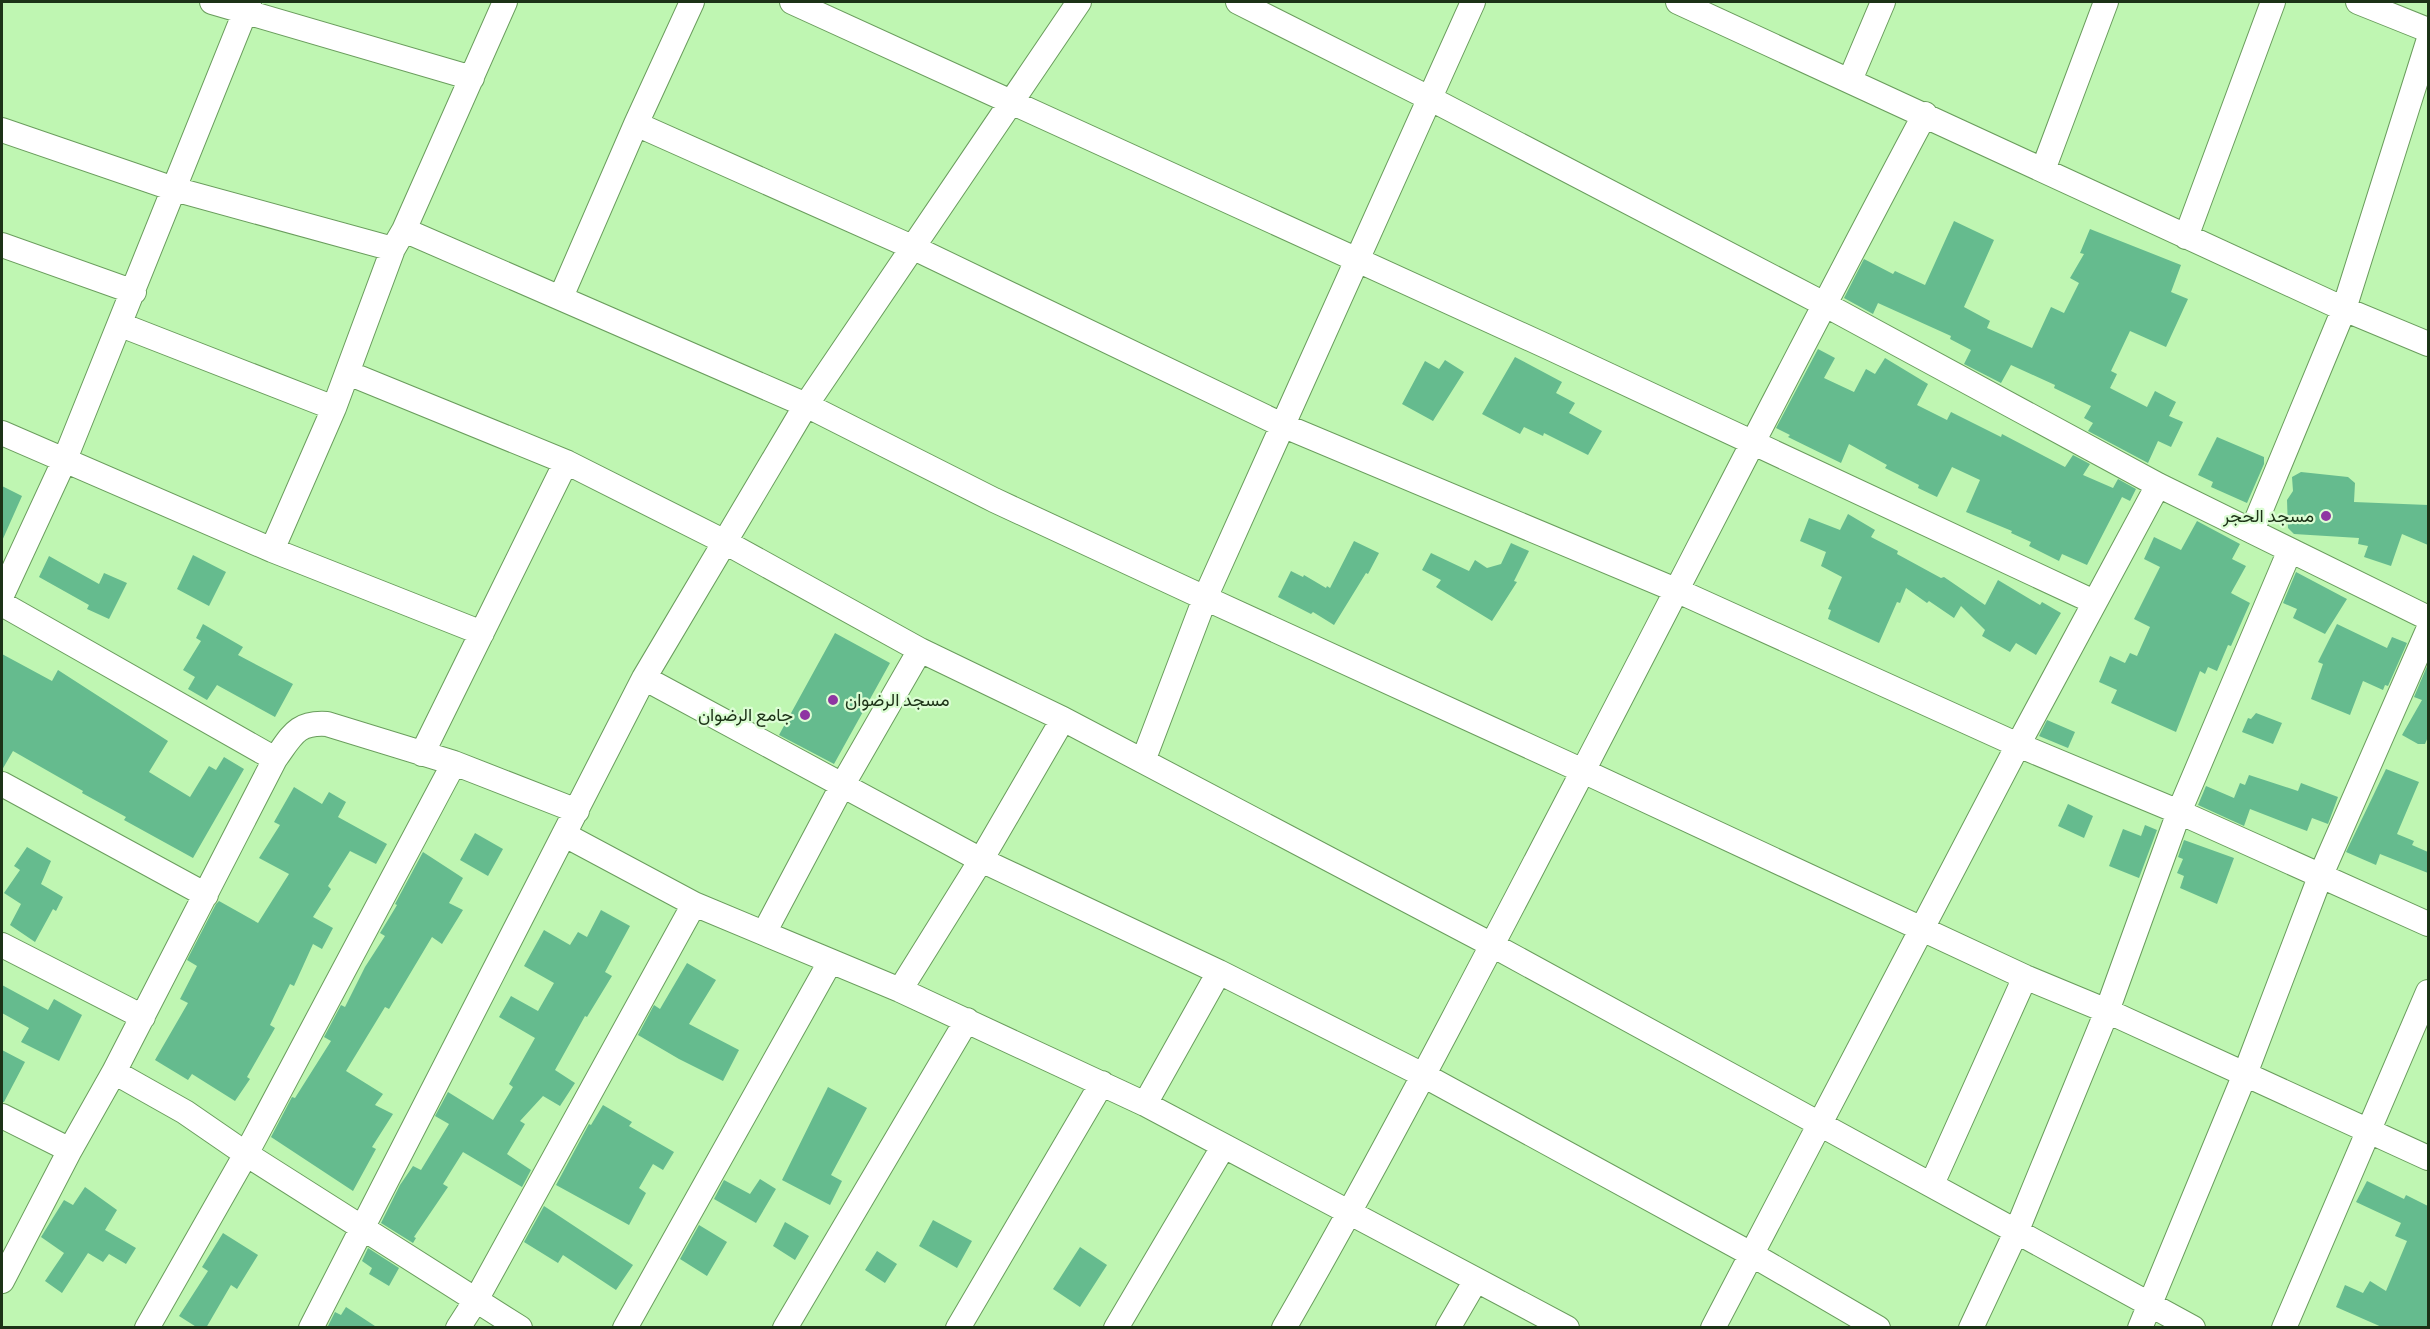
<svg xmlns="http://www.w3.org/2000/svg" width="2430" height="1329" viewBox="0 0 2430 1329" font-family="Barlow,Vazirmatn,sans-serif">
  <rect width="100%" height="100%" fill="#bff6b2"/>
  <path fill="#65bb8e" d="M1954,221L1994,240L1964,307L1990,321L1987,328L2032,348L2051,307L2064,313L2079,283L2070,278L2084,254L2080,253L2090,229L2181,265L2171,292L2188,299L2166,347L2130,331L2111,371L2117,374L2110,388L2147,407L2155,391L2176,402L2169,416L2183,422L2171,447L2158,441L2148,463L2088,431L2093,423L2084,418L2091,406L2054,388L2055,385L2011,365L2001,383L1964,364L1971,350L1950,339L1951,336L1878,303L1873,314L1844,298L1864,259L1893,274L1895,271L1925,285Z
    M1818,349L1835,358L1824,378L1854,392L1866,369L1875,374L1885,358L1928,384L1917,405L1947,420L1951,412L2001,437L2002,434L2065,467L2073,455L2090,464L2083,475L2113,488L2118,479L2136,489L2130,501L2122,497L2087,565L2062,554L2059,561L2029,546L2031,542L2011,533L2012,531L1966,512L1980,480L1952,467L1937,497L1918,488L1919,485L1885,468L1887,465L1849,444L1841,463L1788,437L1790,435L1776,428Z
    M1515,357L1562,382L1556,393L1575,403L1569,413L1602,431L1588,455L1544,433L1543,436L1524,427L1520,434L1482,414Z
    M1445,360L1464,372L1433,421L1402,404L1425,361L1439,369Z
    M2217,437L2264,457V464L2247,503L2211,487L2213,482L2198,475Z
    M2301,472L2348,477L2355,483L2354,502L2428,505V545L2402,534L2391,566L2364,557L2368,546L2358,544L2359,538L2294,534L2288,528L2287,500L2293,491L2292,477Z
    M2,486L22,496L2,541Z
    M1848,514L1875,530L1871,537L1898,551L1897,554L1941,578L1944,577L1985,605L1998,580L2040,605L2042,602L2061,613L2036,655L2016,643L2010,652L1982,636L1985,630L1961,606L1954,618L1929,601L1927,603L1906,588L1900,603L1897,602L1879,643L1828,619L1831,610L1828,609L1842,577L1821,566L1826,552L1800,541L1809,518L1840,530Z
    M2197,521L2240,544L2232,559L2246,566L2231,593L2250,603L2231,646L2228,645L2217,671L2208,667L2205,674L2200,671L2176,732L2111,703L2117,690L2099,682L2110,656L2125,663L2130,653L2137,656L2150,627L2134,619L2160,567L2144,559L2154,537L2181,550Z
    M1354,541L1379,553L1368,574L1366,573L1334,625L1313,612L1311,614L1278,597L1291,571L1303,577L1304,575L1326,588L1327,586L1330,588Z
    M1511,543L1529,551L1514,581L1517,582L1492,621L1436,587L1441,580L1422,570L1431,553L1469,571L1475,560L1487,568L1501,564Z
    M193,555L226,572L209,606L177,589Z
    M49,556L99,584L104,573L127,583L109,619L87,609L89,605L39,577Z
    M2296,572L2347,599L2325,634L2293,618L2297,609L2283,603Z
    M203,624L243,647L238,655L293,684L275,717L217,685L207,700L188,689L195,677L183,670L201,641L196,638Z
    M2337,624L2387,648L2392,637L2407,643L2388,686L2385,685L2383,690L2363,681L2350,715L2311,699L2323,664L2318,662Z
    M835,633L890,663L834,764L779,735Z
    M2,654L52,681L58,670L168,741L149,772L190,797L209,766L216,770L224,757L244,769L193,858L124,820L126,817L82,793L83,791L13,751L2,770Z
    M2428,664V737L2425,744H2418L2402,735L2422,700L2414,697Z
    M2256,713L2282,723L2273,744L2242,732L2248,718L2251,719Z
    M2047,720L2075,732L2068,748L2039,736Z
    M2386,769L2419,782L2397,834L2414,841L2412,845L2428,852V873L2380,854L2376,865L2346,852Z
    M2249,775L2298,791L2301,783L2338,797L2328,824L2312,818L2307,831L2250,809L2244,826L2198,805L2206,786L2234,798L2240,783L2245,785Z
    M294,787L322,804L329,792L346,802L338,817L387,844L376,864L350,851L328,886L331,889L313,917L333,928L322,949L313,944L294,986L290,984L270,1025L275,1028L247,1077L250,1079L235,1101L192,1074L188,1080L155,1060L188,1003L180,999L197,966L187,960L216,904L219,901L258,923L289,874L259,858L280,825L274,822Z
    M2068,804L2093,816L2084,838L2058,826Z
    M2145,825L2157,830L2139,878L2109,866L2123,829L2141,836Z
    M475,833L503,849L488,876L460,860Z
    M2184,840L2234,858L2217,904L2180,888L2184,876L2177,873L2183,859L2178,857Z
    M27,847L51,861L41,884L63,897L56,911L53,909L35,942L10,925L21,904L4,893L20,870L14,866Z
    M423,852L463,878L449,903L463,910L442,944L432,937L389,1009L385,1007L346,1071L383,1094L375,1105L393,1114L372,1147L376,1149L353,1191L271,1137L292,1097L295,1098L331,1041L324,1037L341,1005L345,1007L365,967L385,936L380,933L397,905L395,904Z
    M601,910L630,926L605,972L612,976L587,1017L585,1016L555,1070L575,1083L560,1106L543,1096L520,1121L525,1124L507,1154L531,1170L522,1187L463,1152L443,1184L448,1187L414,1237L416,1238L413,1243L381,1223L400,1185L413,1166L421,1170L449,1124L435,1116L448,1092L493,1120L513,1087L509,1084L535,1038L499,1017L511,996L538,1011L554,983L524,966L544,930L570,945L578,932L587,937Z
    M687,963L716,980L689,1024L739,1050L723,1081L679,1059L638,1035L654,1005L660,1009Z
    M2,985L48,1010L54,999L82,1015L59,1061L21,1042L29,1028L2,1013Z
    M2,1050L25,1062L4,1102H2Z
    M828,1087L867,1108L831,1175L842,1181L830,1205L782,1180Z
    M603,1105L632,1122L629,1126L674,1152L663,1170L653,1164L639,1188L646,1193L629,1225L556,1185L589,1124L591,1125Z
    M760,1179L776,1189L756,1223L714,1199L724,1180L750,1194Z
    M2367,1181L2404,1199L2406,1195L2428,1206V1328H2384L2336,1307L2345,1285L2363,1293L2370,1281L2386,1291L2407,1241L2395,1236L2401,1223L2356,1202Z
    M85,1187L117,1210L105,1230L136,1248L126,1264L109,1254L103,1262L88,1253L62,1293L45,1281L64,1253L41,1237L64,1200L73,1205Z
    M544,1206L633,1265L616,1290L563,1255L558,1263L524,1242Z
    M933,1220L972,1241L957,1268L919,1246Z
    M785,1222L809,1236L795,1260L773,1246Z
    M699,1225L727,1242L707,1276L680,1259Z
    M223,1233L258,1255L237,1289L231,1285L206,1328H198L179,1316L208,1271L202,1267Z
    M1080,1247L1107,1265L1080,1307L1053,1289Z
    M368,1248L399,1268L389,1286L369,1274L372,1268L362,1261Z
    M877,1251L897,1264L885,1283L865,1270Z
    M346,1307L378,1328H327L335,1312L341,1315Z"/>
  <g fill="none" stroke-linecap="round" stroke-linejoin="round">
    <defs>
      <path id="minor" d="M212,2L472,78
        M792,2L1548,347L2094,602
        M1238,2L1431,99L1824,304L2158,485L2428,618
        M1678,2L2344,309L2428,344
        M2358,2L2428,30
        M1850,80L1883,2
        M636,124L912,247L1282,425L1678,591L2018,745L2179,812L2428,924
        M2,130L174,189L393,249
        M2043,170L2106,2
        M404,230L806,405L994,500L1205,598L1583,771L2025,977L2107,1011L2428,1158
        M2186,237L2273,2
        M2,245L134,292
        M561,297L636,124L692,2
        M121,325L334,408
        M348,373L566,462L723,541L920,650L1063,719L1494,946L2193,1328
        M2,433L272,550L482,633
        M2252,531L2344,309L2428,42
        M272,550L334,408L393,249L404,230L505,2
        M2,595L65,459L249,2
        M2,604L275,759
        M644,678L981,860L1219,972L1425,1076L1751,1254L1878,1328
        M422,754L566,462
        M1143,761L1205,598L1473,2
        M2,784L206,895
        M565,835L694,904L900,990L1145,1104L1567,1328
        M764,933L843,784L920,650
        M2,945L143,1017
        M900,990L981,860L1063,719
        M114,1072L185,1112L246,1154L520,1328
        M1145,1104L1219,972
        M2,1116L70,1150
        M1932,1184L2025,977
        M2,1281L70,1150L114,1072L275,759C292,736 296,722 327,724L454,763L577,811
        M147,1328L246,1154L454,763
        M311,1328L644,678L806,405L1079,2
        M458,1328L476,1300L694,904
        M625,1328L830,962
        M785,1328L967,1020
        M958,1328L1102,1083
        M1116,1328L1223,1147
        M1284,1328C1390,1144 1486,956 1584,769C1698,550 1809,331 1925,114
        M1448,1328L1476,1280
        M1713,1328L2018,745L2158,485
        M1971,1328L2017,1230L2107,1011L2179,812L2290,550
        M2140,1328L2245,1074L2320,877L2428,630
        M2284,1328L2428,992"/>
    </defs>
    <use href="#minor" stroke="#6a9d5d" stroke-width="26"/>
    <use href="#minor" stroke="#fff" stroke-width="24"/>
  </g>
  <g fill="#8e36a2" stroke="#dcfdd4" stroke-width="2">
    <circle cx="2326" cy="516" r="6"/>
    <circle cx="833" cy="700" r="6"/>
    <circle cx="805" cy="715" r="6"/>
  </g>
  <g text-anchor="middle" stroke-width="4.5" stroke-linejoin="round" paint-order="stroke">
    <g font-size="18" fill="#1c3217" stroke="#dcfdd4" text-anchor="end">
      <text x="2314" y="522">مسجد الحجر</text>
      <text x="845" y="706" text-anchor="start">مسجد الرضوان</text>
      <text x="793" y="721">جامع الرضوان</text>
    </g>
  </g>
  <rect width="2430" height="1329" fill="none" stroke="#1c3217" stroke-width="6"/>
</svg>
